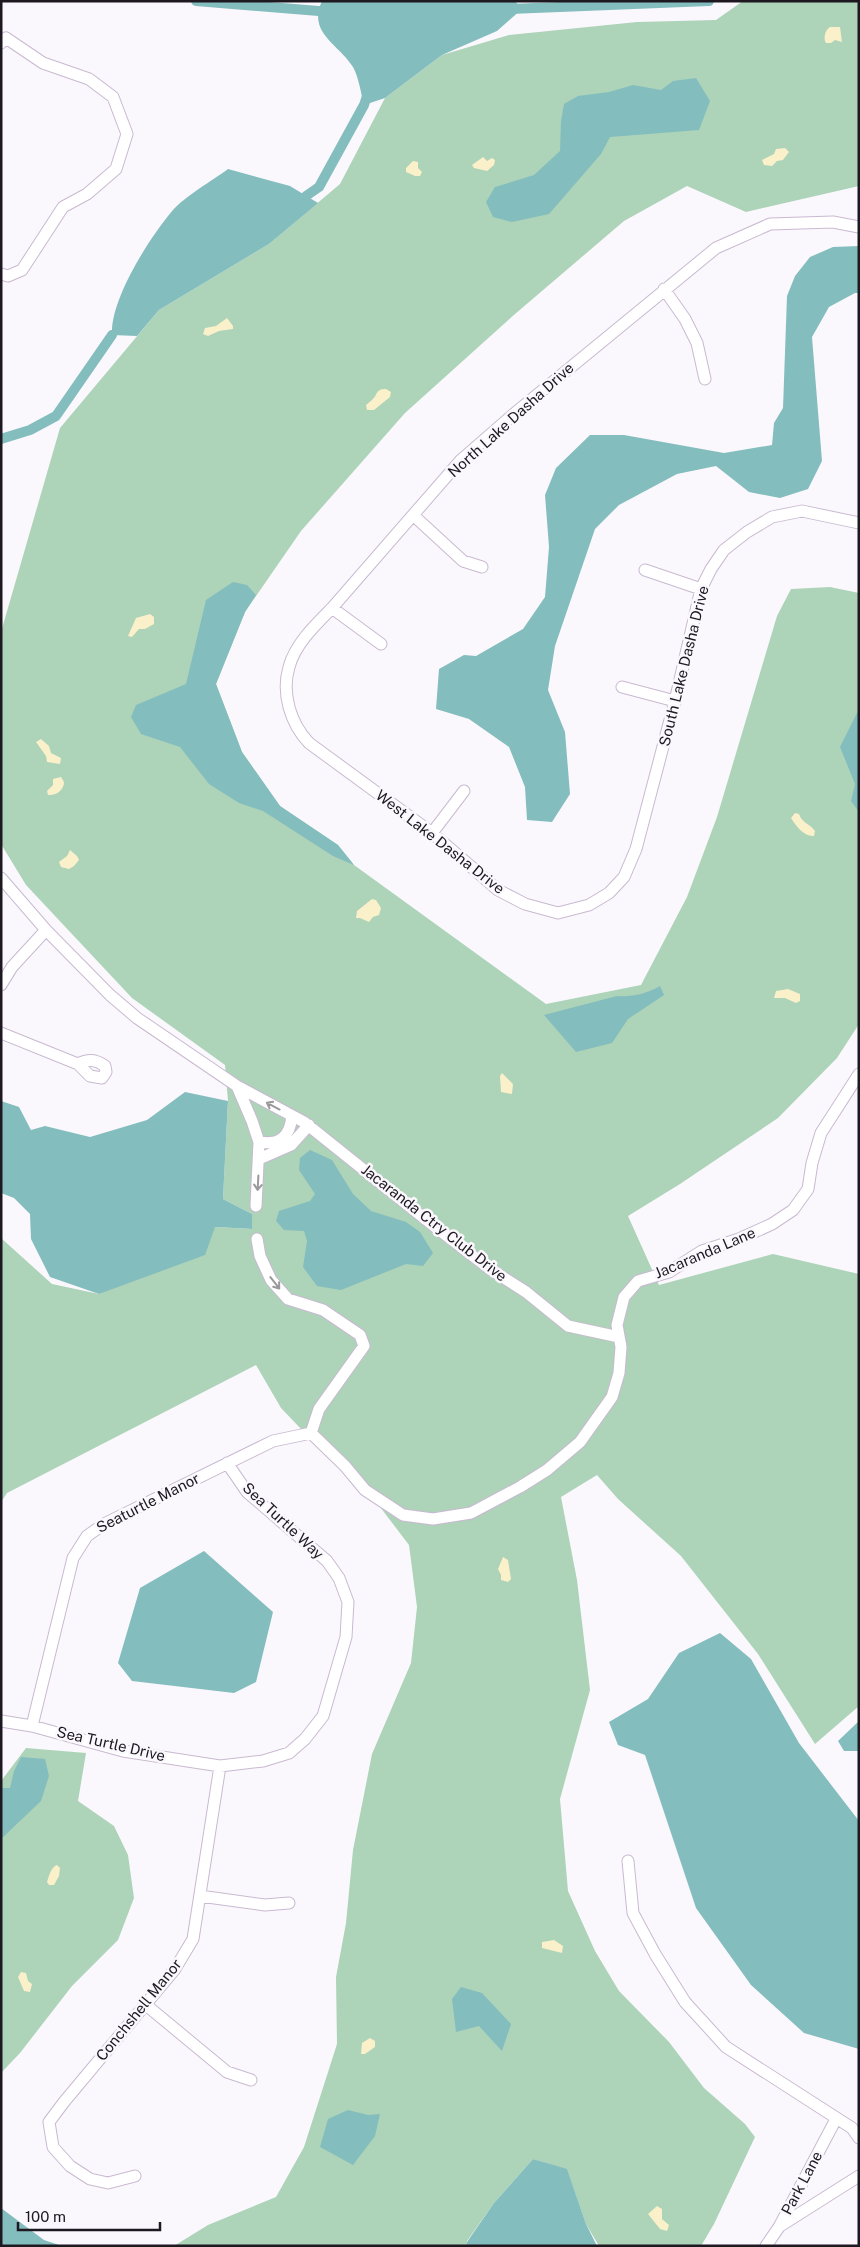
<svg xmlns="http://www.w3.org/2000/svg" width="860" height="2247" viewBox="0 0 860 2247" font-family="'Public Sans',sans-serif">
  <rect width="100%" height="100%" fill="#fbf8fd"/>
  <path fill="#add3b9" d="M743,1H859V186L746,212L687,186L624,221L515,314L405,413L301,531L245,612L216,684L242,752L280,806L338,845L354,865L546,1004L641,985L687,897L717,817L777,616L791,589L830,587L859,593V1024L837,1058L778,1118L680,1184L628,1216L659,1285L773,1254L859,1274V1706L815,1744L758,1654L681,1556L618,1499L597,1475L561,1497L577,1580L590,1690L560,1799L568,1891L595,1951L619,1991L669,2042L704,2088L745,2124L755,2137L714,2224L701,2246H599L586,2224L567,2170L533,2159L494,2203L467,2241V2246H174L208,2225L276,2197L304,2147L337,2044L336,1977L346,1923L353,1850L372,1754L411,1663L417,1607L409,1545L374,1499L325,1454L281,1408L256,1365L7,1493L1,1502V1238L52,1284L99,1294L215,1227L251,1229L252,1214L223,1199L228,1101L225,1065L132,998L26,885L1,844V632L60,428L159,310L269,244L340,184L385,98L442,55L509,35L637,22L716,20Z
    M26,1748L86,1753L78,1801L114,1826L128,1855L134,1898L118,1940L72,1986L20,2053L1,2073V1781Z"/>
  <path fill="#faf0ca" d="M830,27H840L842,42L835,40L831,43H826C823,39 825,30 830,27Z
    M785,148L789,152L783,160L777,161L772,166L764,165L762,160L774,154L776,149Z
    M483,157L487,161L492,158L495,160L494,165L487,171L474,168L472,165Z
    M413,161L418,162V168L422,172L420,176H415L406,172V168Z
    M227,318L233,326V329L219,331L208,336L203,334L205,328L216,326Z
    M386,389L391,392L390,397L374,410H367L366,405C368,403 370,402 372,400C378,395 375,389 386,389Z
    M150,614L154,617V624L145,629H139L132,637L128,636L136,618Z
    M41,739L49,746L51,753L61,758L60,764L47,762L46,756L36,742Z
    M61,777L64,782C64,790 56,796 48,795L47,791L53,785V779Z
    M795,813L799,814C802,823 809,823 815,831L814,836C804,837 796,826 791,818Z
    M70,850L77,856L79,860L74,866L69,869L61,867L59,862L67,856Z
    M372,899L376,900L381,908L379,915L373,917L369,922L360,918H356L357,911Z
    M788,989L800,994V1001L796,1003L785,998H774L776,991Z
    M502,1073L513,1084L512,1094L501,1092L500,1076Z
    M503,1557L508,1560L511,1579L508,1582L501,1580V1575L498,1569Z
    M57,1865L60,1868L59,1876L54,1885H49L47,1882C49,1876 51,1867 57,1865Z
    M554,1940L563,1946L562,1953L542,1948V1942Z
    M21,1972L26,1973L28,1981L32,1984L30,1992L24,1991L18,1977Z
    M370,2038L375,2041V2047L365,2054H361L362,2043Z
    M657,2206L662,2209V2219L669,2225L667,2231L660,2229L648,2214Z"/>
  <path fill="#84bdbe" d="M322,1H515L522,9L497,31L442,55L385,98L364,105C361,94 359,78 353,67C339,44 307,33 322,1Z
    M696,78L710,101L699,130L610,137L601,154L549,214L512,222L493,217L486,202L495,187L534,175L560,151L561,121L564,104L578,96L609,92L633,85L661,90L673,81Z
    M228,169L290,186L318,203L269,244L159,310L137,336L112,335C110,299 150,237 173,210C184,197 213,180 228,169Z
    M859,246V293H855L829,307L812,337L822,461L808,489L780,498L749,492L716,466L677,474L619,505L595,529L555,646L548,690L565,732L570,794L552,822L527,820L525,787L509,747L469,719L436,709L439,669L464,655L476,656L523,629L545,597L549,547L545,495L556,468L590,435H624L724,453L772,445L774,423L783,408L787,296L795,276L810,257L833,247Z
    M233,582L247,585L256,595L245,612L216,684L242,752L280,806L338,845L354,865L333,856L263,811L239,803L209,784L180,747L141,734L131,717L136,705L186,684L206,600Z
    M859,709V812L851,801L855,784L840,747Z
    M660,986L664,995L628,1019L612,1043L576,1052L544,1015L617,996C633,997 646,994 660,986Z
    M185,1092L228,1101L223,1199L252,1214V1229L215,1227L205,1255L99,1294L50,1277L31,1239L30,1214L14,1198L1,1193V1101L19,1107L31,1130L45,1126L90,1137L147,1120Z
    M310,1150L332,1160L353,1194L371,1211L406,1222L420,1232L433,1253L423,1266L406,1264L341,1290L317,1286L303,1267L307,1241L304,1231L284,1230L276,1221L279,1211L310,1201L315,1194L299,1170L300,1158Z
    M204,1551L273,1612L256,1682L234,1693L132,1681L118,1663L140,1588Z
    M720,1633L751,1659L799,1743L859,1821V2049L804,2033L751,1985L696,1908L645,1755L618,1745L609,1722L648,1699L679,1653Z
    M859,1721V1751H844L838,1741Z
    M21,1757L45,1759L49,1776L41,1801L1,1839V1788H10L14,1771Z
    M461,1987L482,1993L511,2024L502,2051L479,2026L456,2032L452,1999Z
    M348,2110L368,2115L380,2114L375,2136L353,2165L320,2147L328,2119Z
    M533,2159L567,2169L586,2224L597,2246H467V2242L494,2203Z
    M1,2208L44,2240L62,2246H1Z"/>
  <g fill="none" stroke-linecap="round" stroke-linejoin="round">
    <path stroke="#84bdbe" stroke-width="10" d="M196,1L331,12
      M510,9L709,1
      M306,196L319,187L364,105L368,93
      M1,439L30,430L56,416L112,335"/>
    <defs>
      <path id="minor" d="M1,43L6,38L43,63L89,79L113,97L127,134L116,169L87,194L63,207L22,270L8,276L1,274
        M859,227L833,222L770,224L716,248L515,413L460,461L332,608C316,624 295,644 289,667C281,694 291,724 309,743L432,833L498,890L525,904L558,913L589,905L609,893L624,877L636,849L675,701L701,589L711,569L724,550L747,532L772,517L802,511L859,523
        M664,289L685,319L697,343L705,379
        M413,515L463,561L482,567
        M645,570L701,589
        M332,608L381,644
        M622,687L675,701
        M432,833L464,791
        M1,878L46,930L110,995L137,1018L237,1086L304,1122L434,1226L490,1269L526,1292L568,1326L619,1337
        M1,985L12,967L46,930
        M1,1033L78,1064L90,1076L102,1078L106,1072L105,1066C95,1059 88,1059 78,1064
        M237,1086L252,1121L259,1142L256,1206
        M259,1142C280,1146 290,1136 292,1116
        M259,1159L291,1145L309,1125
        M257,1239L260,1256L271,1280L288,1299L323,1310L360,1335L364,1346L319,1409L311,1433L345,1466L365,1490L403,1515L433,1519L471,1513L520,1487L547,1470L580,1442L612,1397L619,1373L621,1347L617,1325L624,1297L638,1281L669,1272L702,1251L739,1239L772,1224L793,1210L808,1189L812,1163L821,1133L859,1074
        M1,1721L32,1726L123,1751L220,1766L263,1761L289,1753L305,1739L323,1716L346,1637L348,1602L339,1578L327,1561L247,1492L227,1463
        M32,1726L73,1558L87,1536L104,1524L273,1441L311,1433
        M628,1861L633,1913L655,1954L685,2002L726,2047L852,2128L859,2138
        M200,1896L265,1905L289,1903
        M146,2005L227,2072L251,2080
        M135,2176L108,2183L90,2179L70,2166L53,2147L49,2122L64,2102L175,1969L193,1939L220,1766
        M780,2226L859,2176
        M766,2246L779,2227L836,2119"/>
    </defs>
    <use href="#minor" stroke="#c9b9d1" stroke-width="13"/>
    <use href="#minor" stroke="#fff" stroke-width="11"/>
  </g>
  <defs><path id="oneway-shaft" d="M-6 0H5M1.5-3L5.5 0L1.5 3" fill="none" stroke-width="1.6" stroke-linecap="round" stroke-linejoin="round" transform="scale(1.25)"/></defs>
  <g stroke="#9a989b">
    <use href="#oneway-shaft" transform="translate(273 1106) rotate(-152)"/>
    <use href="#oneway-shaft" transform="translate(258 1183) rotate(93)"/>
    <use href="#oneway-shaft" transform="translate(275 1283) rotate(52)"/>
  </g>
  <g text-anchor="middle" stroke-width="5" stroke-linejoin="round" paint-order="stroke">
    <g font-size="15" fill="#1e1921" stroke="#fbf8fd">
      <text transform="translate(511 420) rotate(-42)" y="5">North Lake Dasha Drive</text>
      <text transform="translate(684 666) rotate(-76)" y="5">South Lake Dasha Drive</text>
      <text transform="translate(440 842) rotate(38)" y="5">West Lake Dasha Drive</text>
      <text transform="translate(434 1223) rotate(38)" y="5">Jacaranda Ctry Club Drive</text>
      <text transform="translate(705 1253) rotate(-23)" y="5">Jacaranda Lane</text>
      <text transform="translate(148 1503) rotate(-27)" y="5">Seaturtle Manor</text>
      <text transform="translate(283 1521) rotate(43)" y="5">Sea Turtle Way</text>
      <text transform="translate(111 1744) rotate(13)" y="5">Sea Turtle Drive</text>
      <text transform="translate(139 2010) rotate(-51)" y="5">Conchshell Manor</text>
      <text transform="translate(802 2183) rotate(-62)" y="5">Park Lane</text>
    </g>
  </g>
  <rect width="860" height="2247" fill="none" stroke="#1e1921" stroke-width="5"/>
  <path d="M18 2222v8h142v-8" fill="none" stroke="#1e1921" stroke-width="2.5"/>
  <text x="25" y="2222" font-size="15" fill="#1e1921" stroke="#fbf8fd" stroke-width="4" paint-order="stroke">100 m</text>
</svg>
